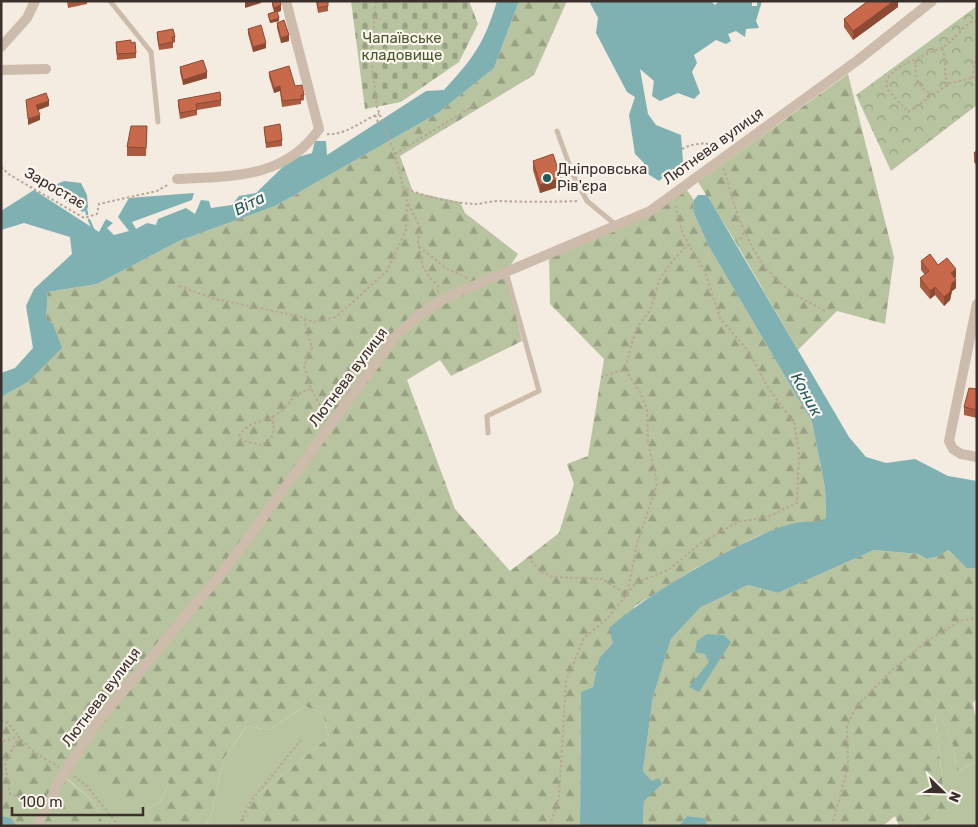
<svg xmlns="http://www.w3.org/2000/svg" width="978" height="827" viewBox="0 0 978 827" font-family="Rubik,sans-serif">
  <defs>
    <pattern id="forest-firs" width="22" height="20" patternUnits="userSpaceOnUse" patternTransform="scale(1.25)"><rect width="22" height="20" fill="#b8c4a0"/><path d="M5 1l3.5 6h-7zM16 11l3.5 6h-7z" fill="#97a083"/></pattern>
    <pattern id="cemetery-stones" width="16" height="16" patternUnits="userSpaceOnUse" patternTransform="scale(1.25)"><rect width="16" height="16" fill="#b8c4a0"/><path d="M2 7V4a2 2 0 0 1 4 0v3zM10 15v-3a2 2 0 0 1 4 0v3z" fill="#97a083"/></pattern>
    <pattern id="park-crowns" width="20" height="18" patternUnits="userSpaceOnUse" patternTransform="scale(1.25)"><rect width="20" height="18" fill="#b8c4a0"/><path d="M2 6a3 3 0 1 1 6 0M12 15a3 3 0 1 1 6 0" fill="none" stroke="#97a083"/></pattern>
  </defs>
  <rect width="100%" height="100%" fill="#f4ebe1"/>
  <path fill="#b8c4a0" d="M305,706L323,714L329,737L253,799L238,826H205L211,815L224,758L247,726L269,730Z
    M939,712L953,746L957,771L977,762V826H910L952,809L943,785L935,716Z
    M77,753L169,783L160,802L145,811L153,826H104L94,802L63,775Z"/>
  <path fill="url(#forest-firs)" d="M519,1H567L534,75L400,156L413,192L460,202L465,213L518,254L506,272L522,341L451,376L440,360L407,380L455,509L510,571L559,533L574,484L567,464L588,456L604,359L550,304L549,254L650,211L684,186L694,200L693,211L708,245L812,422L825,488L826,519L819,522H803L785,526L758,536L696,568L635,606L613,643L599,658L593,687L581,693L580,826H238L253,799L329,737L323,714L305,706L269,730L247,726L224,758L211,815L205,826H153L145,811L160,802L169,783L157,780L133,803L77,753L63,776L94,802L104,826H16L1,816V745L3,741L1,725V397L28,382L46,319L48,292L97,284L179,241L275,206L438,113L494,68Z
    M848,74L894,257L885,324L837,311L798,350L735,241L698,182Z
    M874,550L918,554L927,559L939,556L947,550L967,567L977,568V698L973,703L975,715L977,716V762L957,771L953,746L939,713L935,716L943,785L953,809L918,824L899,826L895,816L883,826H707L705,818L687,816L679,826H643L644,801L652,781L643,771L653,697L671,639L701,607L748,585L778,593Z"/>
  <path fill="url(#cemetery-stones)" d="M351,1H469L478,24L459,62L401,102L365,109Z"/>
  <path fill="url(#park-crowns)" d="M977,6V105L891,171L856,95Z"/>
  <path fill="#7fb0b2" d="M497,1H519L494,68L438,113L275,206L179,241L97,284L48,292L46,319L53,324L62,348L28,382L1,397V373L15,368L33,348L26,306L34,289L72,254L70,237L24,223L1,230V211L34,190L99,232L106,219L113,223L107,228L114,235L129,231L118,217L129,198L194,193L192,200L132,222L136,229L147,223L156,225L158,219L186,208L195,214L201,200L209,201L211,208L232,205L239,196L256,193L291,159L312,153L315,141H326L327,155L426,91L444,90C474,57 484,44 497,1Z
    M589,1H711L715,5L719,1H752V6H757V1H762L756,21L759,28L746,29L745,37L736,31L728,34L731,41L726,44L716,40L694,55L697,63L692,72L700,93L694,99L678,93L660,101L652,96L654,81L640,69L648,114L656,125L681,135L683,162L679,169L672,170L659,181L643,171L644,163L635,154L629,115L635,97L627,92L596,33L598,18Z
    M64,181L81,183L87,195L88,208L83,212L52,193L48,188Z
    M698,195H707L849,437L866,457L886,463L915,459L948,476L977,481V568H967L948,550L939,556L927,559L918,554L874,550L778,593L748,585L701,607L671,639L653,697L643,771L652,781L659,778L662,784L644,801L643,826H580L581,692L593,687L599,658L613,643L609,628C654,590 707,561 759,536C772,530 789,523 803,522C812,521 818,523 826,518L825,488L812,422L708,245L693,211L694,200Z
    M707,634L724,635L731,642L699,692L689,687L709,662L705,654L695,652L697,641Z
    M1,816L11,818L16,826H1Z
    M687,816L705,818L707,826H679Z"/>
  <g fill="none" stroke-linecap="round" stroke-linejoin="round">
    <path stroke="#7fb0b2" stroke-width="2.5" d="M86,210L87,214
      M89,220L93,229"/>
    <path stroke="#b9a596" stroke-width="2" stroke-dasharray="2.5 2.5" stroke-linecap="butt" d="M376,1L371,58L377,107L395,154L403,187C424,197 452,203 475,204C482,204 490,201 498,201C525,202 552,202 579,201
      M977,20C962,24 956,40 943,47C929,55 890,65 886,83L888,90L908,112L950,83L977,77
      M942,48C947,60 943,73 948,84
      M917,60C913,73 918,91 932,93
      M972,78L977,51
      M375,115L378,122
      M327,134C345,136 362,120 379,114
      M682,149L691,145L706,143L717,152
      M395,154L475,105
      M1,167L10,175L84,218L97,214L99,204L157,191L169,184
      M724,168C736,215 751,264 793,293C804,300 816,306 827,312
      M408,204L420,227L418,242L423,267L430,278L438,286V293
      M735,241L741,238L744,232
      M419,247L446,268L467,278
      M179,286L215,299L298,316L313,322L336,317L387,271L406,230L407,203L403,187
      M304,319L312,348L304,366L311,389L326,416
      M601,377L625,369
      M272,416L274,429L271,439L262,445L243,441L239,436C251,418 268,423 280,412C293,401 292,394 311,389
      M528,557L541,572L554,577L602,579L627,595L637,544L657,484L648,442L647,409L640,392L625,369L636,329L650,311L659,280L674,259L689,244
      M1,720L8,723L19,737L5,763L10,794L36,805
      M3,741L19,737L35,753L59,767
      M74,776L86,785L119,826
      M238,826L252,800L301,740
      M550,826L559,797L566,681L584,638L608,618L636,583L668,570L701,543L738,522L768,517L797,503L799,452L794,423L767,386L749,352L720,318L705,272L683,234L675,205
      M832,826L848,767L847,725L857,706L890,672L927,641L960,621L977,618"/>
    <path stroke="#cdbbac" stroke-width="5" d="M110,1L151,52L158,122
      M557,131L573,175L587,201L616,225
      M488,433L487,416L539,391L506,272"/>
    <path stroke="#cdbbac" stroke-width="10" d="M1,47L27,18L35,1
      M1,70L46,69
      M177,179C231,176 285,179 319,129L286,1
      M977,304L949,441L953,449L961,454L977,457
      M37,826L63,775L96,724L229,564L394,338L418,316L447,297L650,211L858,60L932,1"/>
  </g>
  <path fill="#ac5a40" d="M67,1H87V4L68,8Z
    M272,1H280L281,11L277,12L279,21L270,23L268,14L274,12L272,5Z
    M316,1H328V11L318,13Z
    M898,1V7L853,40L844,27V19Z
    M277,23L289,41L281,43L277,28Z
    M248,29L266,48L253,52L248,34Z
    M157,32L175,37V42L173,43V48L159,50L157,37Z
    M116,42L131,43L136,53V58L117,60Z
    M180,67L207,78L183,85L180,72Z
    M269,72L295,86L304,95V100L301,101V104L282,107L280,91L274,93L269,77Z
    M178,100H221V106L197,110V115L180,119L178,105Z
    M147,126L146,156H127V147Z
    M264,127L282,140V146L266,148Z
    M977,150V166L974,162V153Z
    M533,161L561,186L540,193L533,170Z
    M921,261L938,265L956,277L955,278L956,288L952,291L950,300L944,306L935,295L930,299L920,287V278L925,275L921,270Z
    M977,389V418L964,415V407Z"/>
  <path fill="#8c4a34" d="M249,1H261V3L245,8V2Z
    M894,1H898V7L853,40V31Z
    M281,5V11L274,13V8Z
    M279,18V21L270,23V21Z
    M289,35V41L281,43V38Z
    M266,43V48L253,52V47Z
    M207,72V78L183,85V80Z
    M280,86V91L274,93V88Z
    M49,101V106L36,111V105Z
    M40,115V120L28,125V119Z
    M561,178V186L540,193V185Z
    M956,269V277L951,282V273Z
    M956,280V288L952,291L950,300L944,306V297L952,283Z
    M935,287V295L930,299V291Z"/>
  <path fill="#c8694b" stroke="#8c4a34" d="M272,1H280L281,5L274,8Z
    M317,1H328V6L318,8Z
    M868,1H894L853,31L844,19Z
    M277,11L279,18L270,21L268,14Z
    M284,20L289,35L281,38L277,23Z
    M261,25L266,43L253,47L248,29Z
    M173,29L175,37H172L173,42L159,45L157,32Z
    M131,40V43L135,42L136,53L117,54L116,42Z
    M203,60L207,72L183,80L180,67Z
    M289,66L295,86L302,85L304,95H301V99L282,101L280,86L274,88L269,72Z
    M220,92L221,100L196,104L197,110L180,113L178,100Z
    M46,93L49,101L36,105L40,115L28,119L26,100Z
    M280,124L282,140L266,143L264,127Z
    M131,126H147L146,148L127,147Z
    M977,150V157L974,153Z
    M553,154L561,178L540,185L533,161Z
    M930,254L938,265L947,258L956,269L951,273L956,280L952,283L950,292L944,297L935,287L930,291L920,278L929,271L921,261Z
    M969,388L977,389V410L964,407Z"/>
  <circle fill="#1f5a5e" stroke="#fbf5ee" stroke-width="2" cx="547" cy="178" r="5"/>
  <g text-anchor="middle" stroke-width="4.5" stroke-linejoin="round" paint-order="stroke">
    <g font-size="15" fill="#4a5a2e" stroke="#fbf5ee">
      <text x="402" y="43">Чапаївське<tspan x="402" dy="17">кладовище</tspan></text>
    </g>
    <g font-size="15" fill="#3b302b" stroke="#fbf5ee">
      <text transform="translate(713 146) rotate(-36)" y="5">Лютнева вулиця</text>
      <text transform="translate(55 188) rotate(30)" y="5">Заростає</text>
      <text transform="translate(348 377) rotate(-53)" y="5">Лютнева вулиця</text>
      <text transform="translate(101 697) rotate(-53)" y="5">Лютнева вулиця</text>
    </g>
    <g font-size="15" fill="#3b302b" stroke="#fbf5ee" text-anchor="start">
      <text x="557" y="174">Дніпровська<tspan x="557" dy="17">Рів'єра</tspan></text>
    </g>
    <g font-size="16" font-style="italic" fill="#1f5a5e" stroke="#fbf5ee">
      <text transform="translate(249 203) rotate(-27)" y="6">Віта</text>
      <text transform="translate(807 394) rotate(61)" y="6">Коник</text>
    </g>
  </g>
  <rect width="978" height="827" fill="none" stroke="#3b302b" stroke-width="5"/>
  <g transform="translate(943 792) rotate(113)" stroke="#fbf5ee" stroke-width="4" paint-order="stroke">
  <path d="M0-4L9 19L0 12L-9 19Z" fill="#3b302b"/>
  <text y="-8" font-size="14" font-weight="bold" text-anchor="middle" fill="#3b302b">N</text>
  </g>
  <path d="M12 807v8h131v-8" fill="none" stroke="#3b302b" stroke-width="2.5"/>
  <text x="20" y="807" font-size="15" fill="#3b302b" stroke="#fbf5ee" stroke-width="4" paint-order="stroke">100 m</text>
</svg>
